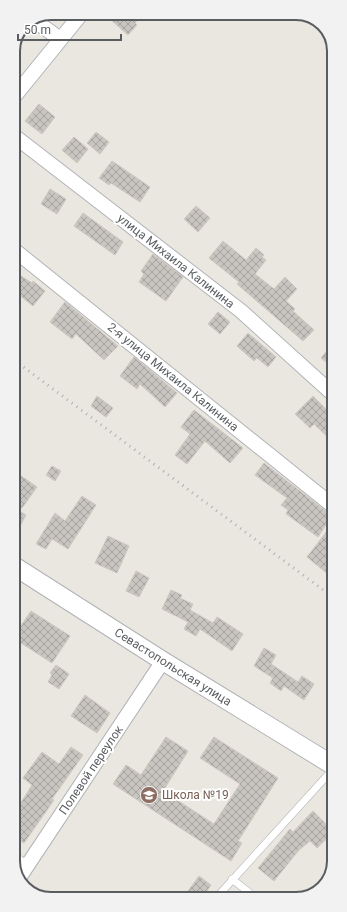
<svg xmlns="http://www.w3.org/2000/svg" width="347" height="912" viewBox="0 0 347 912" font-family="Roboto,sans-serif">
  <defs>
    <pattern id="building-cross-hatch" width="8" height="8" patternUnits="userSpaceOnUse"><rect width="8" height="8" fill="#c8c4c0"/><path d="M0 0l8 8M0 8l8-8" fill="none" stroke="#a5a29f"/></pattern>
  </defs>
  <rect width="100%" height="100%" fill="#eae7e0"/>
  <path fill="url(#building-cross-hatch)" stroke="#cec8bf" d="M115,13H143L135,23L137,25L128,35L110,19Z
    M39,104L55,117L42,134L25,121Z
    M96,132L109,142L100,154L87,143Z
    M74,137L88,149L77,163L62,150Z
    M112,161L150,187L140,202L111,183L109,185L99,178Z
    M50,189L66,199L57,214L41,204Z
    M196,206L210,218L198,232L184,219Z
    M83,213L123,242L115,255L74,226Z
    M223,241L246,260L256,248L264,255L262,257L266,260L255,274L274,289L285,277L297,289L286,301L295,309L293,311L314,330L303,341L237,284L239,282L209,258Z
    M153,254L183,277L166,301L139,282L144,274L141,271Z
    M13,271L32,283L33,281L45,291L33,306L13,290Z
    M65,302L118,346L104,360L76,334L72,339L50,322Z
    M218,312L230,322L220,334L208,324Z
    M248,333L276,357L268,367L257,358L254,361L237,346Z
    M333,343V368L321,358Z
    M134,357L177,393L165,407L140,384L137,389L120,376Z
    M97,396L113,408L106,417L91,406Z
    M313,396L333,416V442L314,424L310,428L295,414Z
    M194,410L243,448L230,463L205,441L187,464L175,455L190,434L181,427Z
    M264,463L328,513L333,514L318,537L286,514L288,510L281,505L287,498L255,475Z
    M52,466L61,471L55,481L46,475Z
    M14,471L37,487L22,508L14,502Z
    M82,496L96,505L68,549L52,539L46,549L36,544L55,513L65,521Z
    M14,508L26,515L14,537Z
    M327,531L333,536L334,579L307,557Z
    M108,536L129,546L117,573L95,563Z
    M136,571L149,578L139,597L126,591Z
    M171,590L182,595L180,598L193,604L190,610L213,623L217,617L243,634L232,651L200,629L196,636L184,629L188,622L162,609Z
    M31,611L70,636L52,663L18,641L22,635L17,632Z
    M264,648L276,655L271,664L298,682L302,676L314,684L304,700L284,686L281,691L270,683L273,678L254,666Z
    M56,665L69,674L59,689L48,682L52,675L50,673Z
    M85,695L110,713L97,733L71,716Z
    M166,737L188,751L163,791L214,824L240,784L200,758L214,737L278,778L238,841L242,843L231,861L113,784L126,765L141,775Z
    M71,747L83,755L52,799L54,800L24,843L14,837V814L32,785L23,778L42,752L59,764Z
    M313,811L334,832L317,848L310,841L299,850L274,881L258,868L290,829L293,832Z
    M199,876L211,885L202,898H183Z"/>
  <g fill="none" stroke-linecap="round" stroke-linejoin="round">
    <defs>
      <path id="service" d="M14,855L27,865
        M232,879L256,898
        M216,898L334,768"/>
      <path id="minor" d="M34,20L60,39
        M13,98L82,13
        M13,135L241,311L333,394
        M13,249L333,506
        M19,878L163,661"/>
      <path id="tertiary" d="M14,566L163,661L334,766"/>
    </defs>
    <use href="#service" stroke="#b1b3b7" stroke-width="8"/>
    <use href="#minor" stroke="#b1b3b7" stroke-width="16"/>
    <use href="#tertiary" stroke="#b1b3b7" stroke-width="20"/>
    <use href="#service" stroke="#fff" stroke-width="7"/>
    <use href="#minor" stroke="#fff" stroke-width="14"/>
    <use href="#tertiary" stroke="#fff" stroke-width="18"/>
    <path stroke="#afb0b0" stroke-width="3" stroke-dasharray="1 5" stroke-linecap="butt" d="M14,360L334,598"/>
  </g>
  <defs>
    <symbol id="school-disc" viewBox="-11 -11 22 22"><circle r="9.5" fill="#8d6e63" stroke="#fff"/><path d="M0-5L7-2L0 1L-7-2ZM-4 1L0 2.5L4 1V4Q0 6-4 4Z" fill="#fff"/></symbol>
  </defs>
  <g fill-rule="evenodd">
    <use href="#school-disc" x="139" y="785" width="20" height="20"/>
  </g>
  <g text-anchor="middle" stroke-width="4" stroke-linejoin="round" paint-order="stroke">
    <g font-size="12" fill="#595d60" stroke="#fff">
      <text transform="translate(176 261) rotate(38)" y="4">улица Михаила Калинина</text>
      <text transform="translate(173 377) rotate(39)" y="4">2-я улица Михаила Калинина</text>
      <text transform="translate(173 667) rotate(32)" y="4">Севастопольская улица</text>
      <text transform="translate(91 770) rotate(-56)" y="4">Полевой переулок</text>
    </g>
    <g font-size="12" fill="#785e54" stroke="#fff" text-anchor="start">
      <text x="162" y="799">Школа №19</text>
    </g>
  </g>
  <path d="M0 0H347V912H0ZM51 20H296A31 31 0 0 1 327 51V861A31 31 0 0 1 296 892H51A31 31 0 0 1 20 861V51A31 31 0 0 1 51 20Z" fill="#f2f2f2" fill-rule="evenodd"/>
  <path fill="none" stroke="#595d60" stroke-width="2" d="M51 20H296A31 31 0 0 1 327 51V861A31 31 0 0 1 296 892H51A31 31 0 0 1 20 861V51A31 31 0 0 1 51 20Z"/>
  <path d="M18 34v6h103v-6" fill="none" stroke="#595d60" stroke-width="2"/>
  <text x="24" y="34" font-size="12" fill="#595d60" stroke="#ffffff" stroke-width="3" paint-order="stroke">50 m</text>
</svg>
